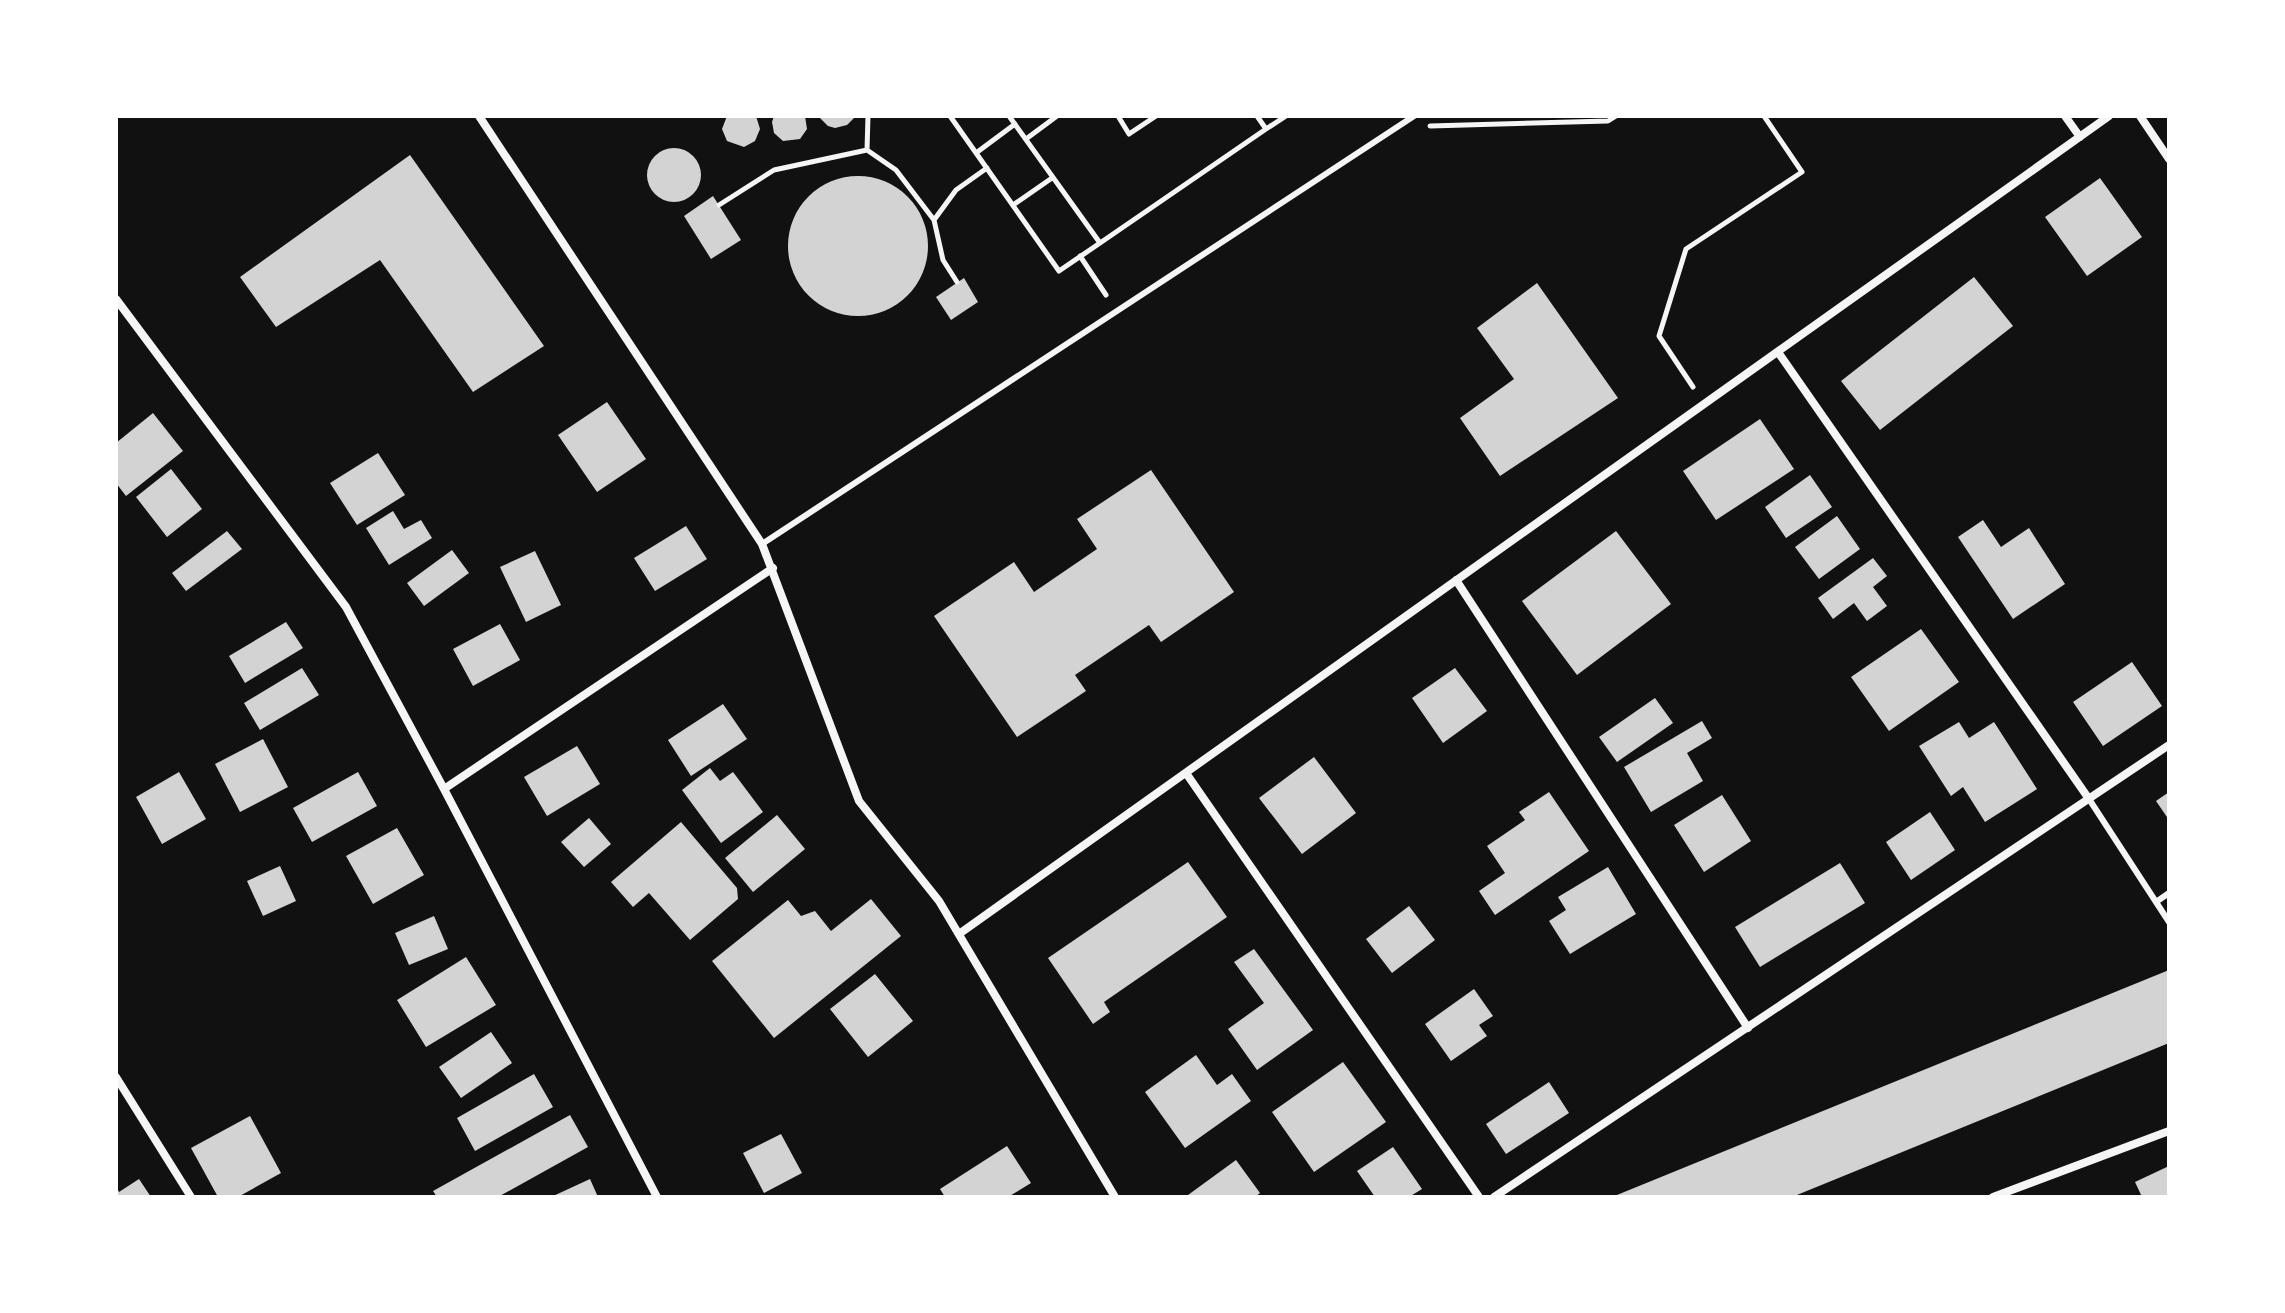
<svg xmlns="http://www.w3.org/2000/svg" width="2285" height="1313" viewBox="0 0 2285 1313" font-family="Bitter,serif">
  <rect width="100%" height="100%" fill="#111"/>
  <path fill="#d3d3d3" d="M727,116H756L760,129L755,141L744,147L727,141L722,129Z
    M805,116L807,129L800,139L783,141L774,133L772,122L774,116Z
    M818,116H856L847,125L835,128L828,126Z
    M647 175a27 27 0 1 1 54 0a27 27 0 1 1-54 0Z
    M410,155L544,346L473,392L380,260L276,327L240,277Z
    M788 246a70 70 0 1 1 140 0a70 70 0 1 1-140 0Z
    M2100,178L2142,237L2087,276L2045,217Z
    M713,196L741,240L711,259L684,216Z
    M1974,277L2013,326L1880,430L1841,381Z
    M964,278L978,302L951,320L936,297Z
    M1537,283L1618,398L1500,476L1460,418L1514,379L1477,328Z
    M607,402L646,459L597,492L558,435Z
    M153,413L183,451L126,496L116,483V443Z
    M1760,419L1794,469L1716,520L1683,471Z
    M378,453L405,495L357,525L330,483Z
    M171,469L202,509L167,537L136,497Z
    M1151,470L1234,592L1161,642L1149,625L1075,675L1086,691L1017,737L934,616L1014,562L1034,592L1097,549L1077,519Z
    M1810,475L1832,507L1786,538L1765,507Z
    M393,511L404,529L421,520L432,538L389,565L366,528Z
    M1837,516L1860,549L1819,579L1795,547Z
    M1983,520L2001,547L2029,528L2065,584L2013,619L1958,537Z
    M686,526L707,559L655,591L634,558Z
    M227,531L242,549L186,591L172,573Z
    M1616,531L1671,604L1577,675L1522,601Z
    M452,550L469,573L424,606L407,583Z
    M535,551L561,605L526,622L500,567Z
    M1873,558L1887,576L1873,587L1887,606L1867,621L1854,603L1833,619L1818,598Z
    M286,622L303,648L245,683L229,656Z
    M500,624L520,660L473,686L453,649Z
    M1921,629L1959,682L1889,731L1851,677Z
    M2132,662L2162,706L2103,746L2073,702Z
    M302,668L319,695L260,730L244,703Z
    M1455,668L1487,711L1443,743L1412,698Z
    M1655,698L1673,723L1617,762L1599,737Z
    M723,704L747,739L691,776L668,740Z
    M1702,721L1712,738L1687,753L1703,781L1651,812L1624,767Z
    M1959,722L1969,738L1994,722L2037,789L1985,822L1963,787L1951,796L1919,746Z
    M263,739L288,787L240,812L215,764Z
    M577,746L600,784L547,816L524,777Z
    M1314,757L1356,813L1302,854L1259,798Z
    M710,768L720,781L733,772L763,812L721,843L682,790Z
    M179,772L206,819L162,844L136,797Z
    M358,772L377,806L312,842L293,808Z
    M1549,792L1589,851L1495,915L1479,891L1505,873L1487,846L1525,820L1519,812Z
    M2169,792V820L2156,801Z
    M1722,795L1751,841L1704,872L1674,825Z
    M1930,812L1955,850L1911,880L1886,842Z
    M777,815L805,849L753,892L725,858Z
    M589,818L611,844L584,867L561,842Z
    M681,822L737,888L738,899L690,940L649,893L633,907L611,882Z
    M397,828L424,875L373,904L346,856Z
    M1188,862L1227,917L1104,1002L1110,1012L1093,1024L1048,958Z
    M1840,863L1865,903L1760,967L1735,927Z
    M280,866L296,901L263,916L247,881Z
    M1608,867L1636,914L1570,954L1549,921L1566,910L1558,897Z
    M871,899L901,936L774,1038L712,961L788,900L801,916L815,911L831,931Z
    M1409,906L1435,940L1392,973L1366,939Z
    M434,916L448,949L409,965L395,933Z
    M1254,949L1313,1030L1257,1070L1228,1029L1264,1003L1234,962Z
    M466,957L496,1005L426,1047L397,1000Z
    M2169,970V1043L1792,1197H1612Z
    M875,974L913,1021L868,1057L830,1009Z
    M1474,989L1493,1016L1479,1025L1487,1036L1451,1061L1425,1024Z
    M491,1032L512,1063L461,1098L439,1067Z
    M1196,1055L1217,1085L1232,1074L1251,1101L1185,1148L1145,1092Z
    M1343,1062L1386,1122L1314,1172L1272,1112Z
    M534,1074L553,1107L475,1151L457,1118Z
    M1549,1082L1569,1113L1506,1154L1486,1124Z
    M570,1115L588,1147L498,1197H437L433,1191Z
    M250,1116L281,1173L238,1197H218L191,1148Z
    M781,1134L802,1173L764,1193L743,1153Z
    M1007,1146L1031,1183L1008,1197H945L940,1189Z
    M1393,1147L1422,1189L1409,1197H1375L1357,1171Z
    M1236,1160L1260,1193L1255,1197H1190L1188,1195Z
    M2169,1166V1197H2142L2135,1182Z
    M139,1179L151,1197H116V1187L119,1192Z
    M590,1179L598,1197H551Z"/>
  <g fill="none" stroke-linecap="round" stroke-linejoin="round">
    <path stroke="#f5f5f5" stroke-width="5" d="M868,116L867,150L896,170L934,220L956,190L987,168
      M950,116L1059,271L1100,243L1009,116
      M1118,116L1129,134L1156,116
      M1430,126L1608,121L1616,116
      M1266,129L1286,116
      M1026,139L1057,116
      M976,153L1015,124
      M719,205L774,170L867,150
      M1013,205L1052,178
      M934,220L943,260L957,282
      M1100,243L1266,129L1257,116
      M1080,256L1106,295
      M1693,387L1659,336L1686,249L1802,172L1764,116"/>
    <path stroke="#f5f5f5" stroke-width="6" d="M762,544L1414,116
      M2089,799L2169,922
      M2156,902L2169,893"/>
    <path stroke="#f5f5f5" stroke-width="8" d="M479,116L762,544L859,801L939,901L1115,1197
      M2065,116L2080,137
      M2140,116L2169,159
      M116,299L346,607L444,789L657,1197
      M1778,352L2089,799
      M1456,580L1748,1028
      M1186,773L1479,1197
      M444,789L773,568
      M959,934L2109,116
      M116,1077L191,1197
      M1494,1197L2169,745
      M1993,1197L2169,1131"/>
  </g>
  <rect width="2285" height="1313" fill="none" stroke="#ffffff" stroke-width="236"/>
</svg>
